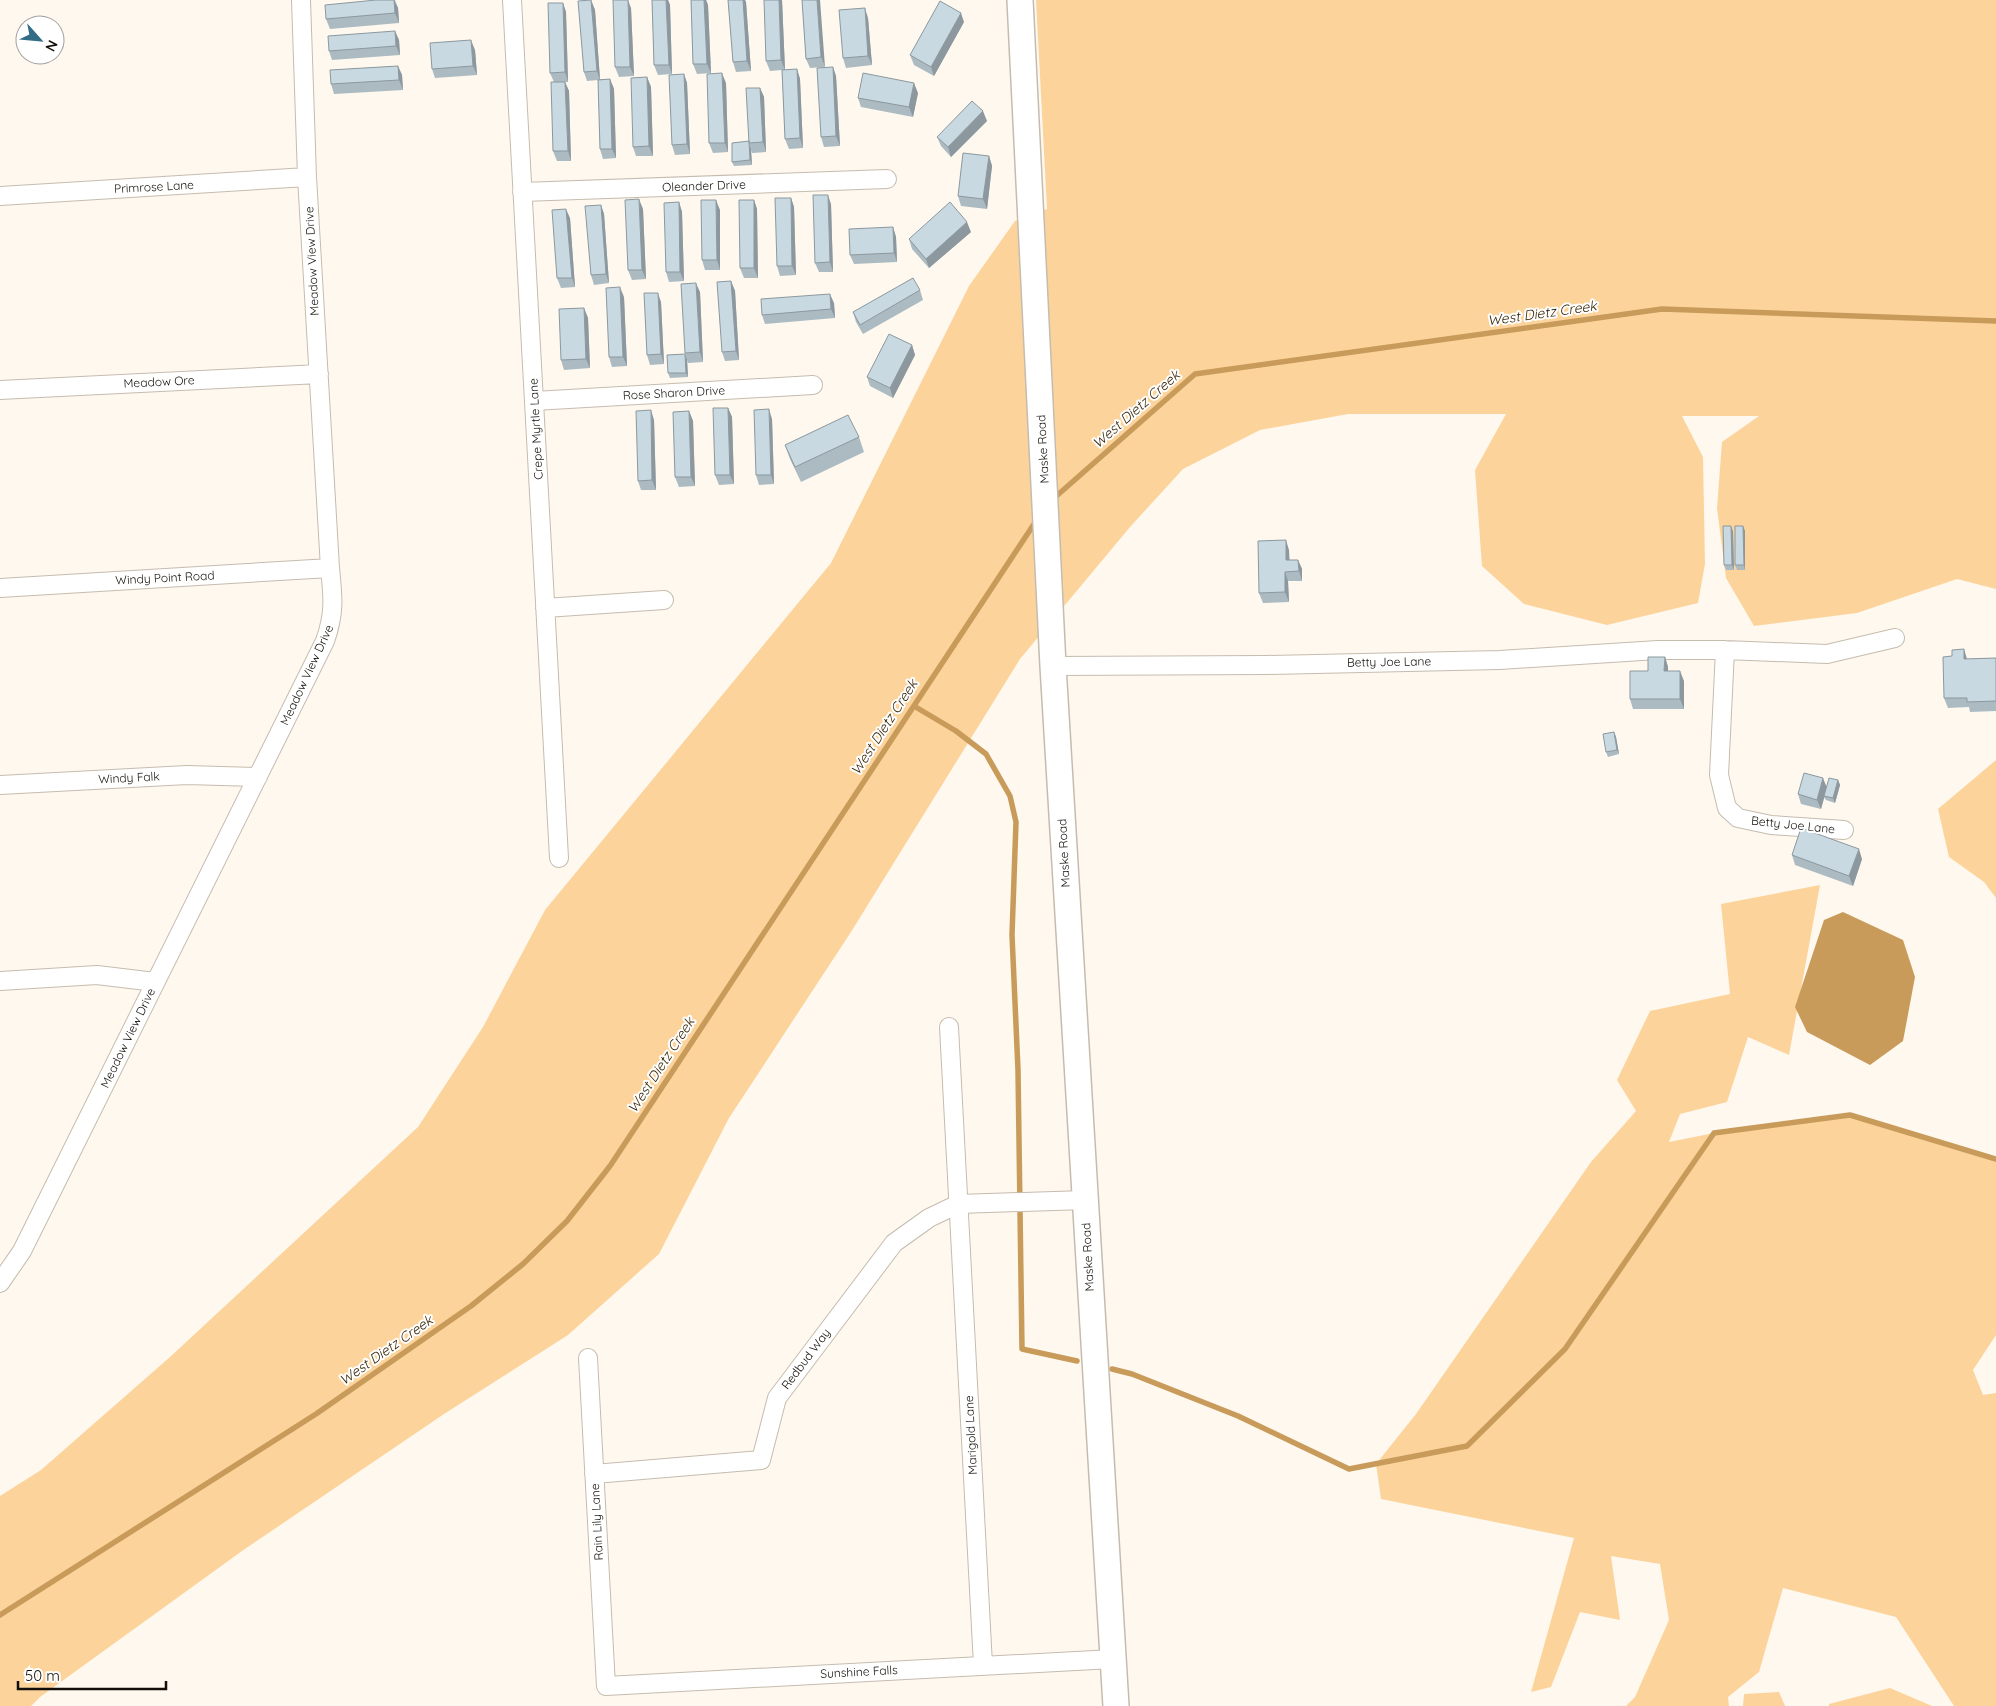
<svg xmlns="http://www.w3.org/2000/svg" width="1996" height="1706" viewBox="0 0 1996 1706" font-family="Quicksand,sans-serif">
  <rect width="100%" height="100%" fill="#fef8ef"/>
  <path fill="#fcd49b" d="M1036,0H1996V589L1957,579L1857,613L1754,626L1726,578L1717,508L1722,442L1759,416H1682L1703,457L1705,564L1698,603L1607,625L1524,604L1482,566L1475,470L1506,414H1348L1260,430L1183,469L1130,527L1020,659L851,932L729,1118L659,1254L568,1335L444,1414L242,1551L40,1697L31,1706H0V1496L41,1470L170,1357L418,1127L483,1027L545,910L831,563L969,286L1015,221L1047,209Z
    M1996,760V898L1984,882L1949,857L1938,809Z
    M1820,885L1789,1055L1748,1037L1727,1102L1680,1114L1669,1142L1714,1133L1850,1115L1996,1159V1335L1973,1370L1983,1395L1996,1393V1706H1954L1896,1617L1783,1588L1759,1672L1728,1697L1729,1706H1626L1635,1697L1669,1620L1660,1564L1611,1556L1620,1620L1580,1612L1551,1687L1531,1692L1574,1538L1381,1499L1376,1464L1416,1414L1591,1162L1636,1111L1617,1080L1650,1011L1730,994L1721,904Z
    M1890,1688L1932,1706H1829V1704Z
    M1779,1692L1785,1706H1743L1744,1694Z"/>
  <path fill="#c89b5a" d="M1843,912L1903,940L1915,977L1903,1041L1870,1065L1807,1032L1795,1007L1824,920Z"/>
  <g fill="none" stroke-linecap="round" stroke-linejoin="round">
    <path stroke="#c89b5a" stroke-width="5.5" d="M1053,499L1195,374L1662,309L1996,321
      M914,706L956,731L986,754L1010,796L1016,822L1012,935L1018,1070L1022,1349L1077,1361
      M1112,1369L1132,1374L1238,1416L1349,1469L1467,1446L1565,1349L1714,1133L1850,1115L1996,1159
      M0,1615L316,1414L471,1306L523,1264L567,1221L610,1166L1038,518"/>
    <defs>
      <path id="street" d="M512,0L559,858
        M522,192L887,179
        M0,196L307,177
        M0,390L319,374
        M534,401L813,385
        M0,588L330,568
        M545,608L664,600
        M1725,650L1719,775L1727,808L1738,818L1771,825L1844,830
        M1053,666L1266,665L1500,660L1658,650H1725L1827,654L1895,638
        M0,785L187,775L258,777
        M0,981L97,975L155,982
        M949,1027L983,1665
        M0,1283L22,1251L325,641C335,613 333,597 330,568L307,177L301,0
        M588,1358L606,1686L1113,1659
        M594,1474L761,1460L777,1398L894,1243L929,1218L958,1204L1085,1200"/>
      <path id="secondary" d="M1020,0L1053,666L1116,1706"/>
    </defs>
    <use href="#street" stroke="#c6bcae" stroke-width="20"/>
    <use href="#secondary" stroke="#c6bcae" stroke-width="28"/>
    <use href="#street" stroke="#fff" stroke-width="18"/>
    <use href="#secondary" stroke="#fff" stroke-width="25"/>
  </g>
  <path fill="#acbbc2" d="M376,0H395L398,8L399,23L330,29L326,19Z
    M591,0L595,10L600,79H610L614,89L616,158L603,159L600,149L598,80L587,81L584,72Z
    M652,0H668L670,5L672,74L658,75L654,65Z
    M691,0H706L708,5L711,73L697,74L693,64Z
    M728,0H745L746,2L751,71L736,72L733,62Z
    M782,0L785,70L797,69L800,79L803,148L789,149L785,139L782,70L770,71L766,61Z
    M802,0L825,67L810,68L806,59Z
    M563,3L566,12L568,82H565L569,91L571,161H557L553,151L554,82L550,73Z
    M631,8L634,76L619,77L615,67Z
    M868,18L872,65L846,68L843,58Z
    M964,22L934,76L914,65L910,55Z
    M395,31L399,40L400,55L332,60L329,51Z
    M475,50L477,75L435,78L432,69Z
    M398,66L402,75L403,90L334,94L331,84Z
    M833,67L836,76L840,146L824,147L821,137Z
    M684,74L687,83L690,154L675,155L672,145Z
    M647,77L651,87L653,156H636L633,147Z
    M726,83L728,152L713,153L709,143Z
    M760,88L764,97L766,152L752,153L751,150L752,165L734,166L732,162L749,141Z
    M918,93L913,117L861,107L858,98Z
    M987,121L951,157L941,146L937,137Z
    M989,156L992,166L987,209L961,206L958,196Z
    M791,198L794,207L796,275L780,276L777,266Z
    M754,200L757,209L758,278H744L740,268Z
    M679,202L682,212L684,281L669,282L666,272Z
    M831,204L833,272H819L815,263Z
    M601,205L604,214L609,283L594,285L591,275Z
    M643,209L646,279L632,280L628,270Z
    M720,210V270H705L702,260Z
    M570,218L575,287L561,288L557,278Z
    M893,227L896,237L897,262L854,264L850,255Z
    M971,232L929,268L912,249L909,239Z
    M731,281L735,291L739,360L725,361L722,352Z
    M920,290L923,300L863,334L856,322L853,312Z
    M700,292L703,362L688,363L685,353Z
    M624,297L627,366L612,367L609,357Z
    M661,302L664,364L650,365L647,355Z
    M834,303L835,318L765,324L762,315Z
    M584,308L588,318L590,368L564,370L561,360Z
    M912,345L915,355L893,398L870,386L867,377Z
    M687,359L688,377L670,378L668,373Z
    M728,408L732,417L734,484L719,485L715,475Z
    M689,411L693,421L695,486L679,487L675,477Z
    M772,419L774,484L759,485L756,475Z
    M654,420L656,490H641L638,481Z
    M859,437L864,452L801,482L790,459L785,445Z
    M1743,526L1745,531V570H1737L1735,565Z
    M1733,531L1734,570H1726L1724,565Z
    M1289,550V560H1298L1302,569V581H1288L1289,602L1263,603L1259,593Z
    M1665,657L1668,667V671L1684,681V709H1633L1630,699L1648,671Z
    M1996,658V711L1970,712L1969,707L1948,708L1944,698L1967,659Z
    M1614,732L1616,737L1619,754L1608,757L1606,752Z
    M1838,780L1840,785L1835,803L1826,800L1824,797L1821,809L1801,804L1798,794L1826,787Z
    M1792,855L1862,859L1853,886L1795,865Z"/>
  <path fill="#8c989e" d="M394,0L398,8L399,23L395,13Z
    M591,0L595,10L600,80L597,71Z
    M628,0L631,8L634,76L630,67Z
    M666,0H668L670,5L672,74L669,65Z
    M704,0H706L708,5L711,73L707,64Z
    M743,0H745L746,2L751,71L747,61Z
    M779,0H782L785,70L781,60Z
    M817,0H820L825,67L821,57Z
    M563,3L566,12L568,82L565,72Z
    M865,8L868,18L872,65L868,56Z
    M961,13L964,22L934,76L931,67Z
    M395,31L399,40L400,55L396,46Z
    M471,40L475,50L477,75L473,66Z
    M398,66L402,75L403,90L399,80Z
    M833,67L836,76L840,146L836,136Z
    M797,69L800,79L803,148L800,138Z
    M722,73L726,83L728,152L725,143Z
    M684,74L687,83L690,154L687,144Z
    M647,77L651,87L653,156L649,146Z
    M610,79L614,89L616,158L612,149Z
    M565,82L569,91L571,161L568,151Z
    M914,83L918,93L913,117L909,107Z
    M760,88L764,97L766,152L763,142Z
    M983,111L987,121L951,157L948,147Z
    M750,146L751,150L752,165L750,160Z
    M989,156L992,166L987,209L983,199Z
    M828,195L831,204L833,272L830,262Z
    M791,198L794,207L796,275L792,266Z
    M639,199L643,209L646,279L642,270Z
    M716,200L720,210V270L717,260Z
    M754,200L757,209L758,278L754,268Z
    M679,202L682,212L684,281L680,272Z
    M601,205L604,214L609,283L606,274Z
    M566,209L570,218L575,287L572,278Z
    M967,222L971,232L929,268L926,259Z
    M893,227L896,237L897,262L894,253Z
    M731,281L735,291L739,360L736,351Z
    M696,283L700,292L703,362L700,352Z
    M620,287L624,297L627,366L623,357Z
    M658,293L661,302L664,364L661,354Z
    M830,294L834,303L835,318L831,309Z
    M584,308L588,318L590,368L586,359Z
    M912,345L915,355L893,398L890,388Z
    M685,354L687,359L688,377L686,373Z
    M728,408L732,417L734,484L730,475Z
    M769,409L772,419L774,484L771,475Z
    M651,410L654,420L656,490L652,480Z
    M689,411L693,421L695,486L691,477Z
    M1731,526L1733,531L1734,570L1732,565Z
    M1743,526L1745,531V570L1744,565Z
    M1286,540L1289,550L1290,570L1286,560Z
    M1298,560L1302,569V581L1299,571Z
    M1285,572L1288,581L1289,602L1285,592Z
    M1964,649L1967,659H1964Z
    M1665,657L1668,667V681L1664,671Z
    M1680,671L1684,681V709L1680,699Z
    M1614,732L1616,737L1619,754L1617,750Z
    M1823,778L1827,788L1821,809L1817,800Z
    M1838,780L1840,785L1835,803L1833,798Z
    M1859,849L1862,859L1853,886L1849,876Z"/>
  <path fill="#c8d9e1" stroke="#8c989e" d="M376,0H394L395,13L326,19L325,5Z
    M591,0L597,71L584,72L578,1Z
    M613,0H628L630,67H615Z
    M652,0H666L669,65H654Z
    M691,0H704L707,64H693Z
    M728,0H743L747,61L733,62Z
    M764,0H779L781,60L766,61Z
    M802,0H817L821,57L806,59Z
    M940,1L961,13L931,67L910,55Z
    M548,3H563L565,72L550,73Z
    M865,8L868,56L843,58L839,10Z
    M395,31L396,46L329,51L328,36Z
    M471,40L473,66L432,69L430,43Z
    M398,66L399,80L331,84L330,70Z
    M833,67L836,136L821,137L817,68Z
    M797,69L800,138L785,139L782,70Z
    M722,73L725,143H709L707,74Z
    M863,73L914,83L909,107L858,98Z
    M684,74L687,144L672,145L669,75Z
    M647,77L649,146L633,147L631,78Z
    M610,79L612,149H600L598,80Z
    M551,82H565L568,151H553Z
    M746,88H760L763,142L749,143Z
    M972,101L983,111L948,147L937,137Z
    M749,141L750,160L732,162V143Z
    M963,153L989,156L983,199L958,196Z
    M813,195H828L830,262L815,263Z
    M775,198H791L792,266H777Z
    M639,199L642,270H628L625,200Z
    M701,200H716L717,260H702Z
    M739,200H754V268H740Z
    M679,202L680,272H666L664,203Z
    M950,202L967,222L926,259L909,239Z
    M601,205L606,274L591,275L585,206Z
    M566,209L572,278H557L552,210Z
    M893,227L894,253L850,255L849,229Z
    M913,278L920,290L860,325L853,312Z
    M731,281L736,351L722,352L717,282Z
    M696,283L700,352L685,353L681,284Z
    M620,287L623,357H609L606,288Z
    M644,293H658L661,354L647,355Z
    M830,294L831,309L762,315L761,299Z
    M584,308L586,359L561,360L559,309Z
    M889,334L912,345L890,388L867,377Z
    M685,354L686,373H668L667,355Z
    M713,408H728L730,475H715Z
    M769,409L771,475H756L754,410Z
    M651,410L652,480L638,481L636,411Z
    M689,411L691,477H675L673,412Z
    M848,415L859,437L795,467L785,445Z
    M1723,526H1731L1732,565H1724Z
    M1735,526H1743L1744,565H1735Z
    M1286,540V560H1298L1299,571L1285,572V592L1259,593L1258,541Z
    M1964,649V659L1996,658V701L1967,702V698H1944L1943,657L1952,656V650Z
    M1648,657H1665L1664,671H1680V699H1630V671H1648Z
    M1614,732L1617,750L1606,752L1603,734Z
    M1804,773L1823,778L1817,800L1798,794Z
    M1829,778L1838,780L1833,798L1824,796Z
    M1801,828L1859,849L1849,876L1792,855Z"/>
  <g text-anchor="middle" stroke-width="4" stroke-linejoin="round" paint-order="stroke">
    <g font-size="12" fill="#120f0a" stroke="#fff">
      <text transform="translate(704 186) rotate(-2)" y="4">Oleander Drive</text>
      <text transform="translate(154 187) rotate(-3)" y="4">Primrose Lane</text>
      <text transform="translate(312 261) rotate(-93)" y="4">Meadow View Drive</text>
      <text transform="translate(159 382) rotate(-3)" y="4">Meadow Ore</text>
      <text transform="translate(674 393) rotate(-3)" y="4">Rose Sharon Drive</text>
      <text transform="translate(536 429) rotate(-93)" y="4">Crepe Myrtle Lane</text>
      <text transform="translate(1043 449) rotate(-93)" y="4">Maske Road</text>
      <text transform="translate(165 578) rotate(-3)" y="4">Windy Point Road</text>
      <text transform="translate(1389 662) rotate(-1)" y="4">Betty Joe Lane</text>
      <text transform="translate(307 675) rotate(-65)" y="4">Meadow View Drive</text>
      <text transform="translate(129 778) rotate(-3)" y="4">Windy Falk</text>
      <text transform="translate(1793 825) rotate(6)" y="4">Betty Joe Lane</text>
      <text transform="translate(1064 853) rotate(-93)" y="4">Maske Road</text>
      <text transform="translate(128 1038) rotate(-64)" y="4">Meadow View Drive</text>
      <text transform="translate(1088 1257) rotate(-93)" y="4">Maske Road</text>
      <text transform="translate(806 1359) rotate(-53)" y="4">Redbud Way</text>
      <text transform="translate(971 1435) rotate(-93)" y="4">Marigold Lane</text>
      <text transform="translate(597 1522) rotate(-93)" y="4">Rain Lily Lane</text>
      <text transform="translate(859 1672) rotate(-3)" y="4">Sunshine Falls</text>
    </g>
    <g font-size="14" font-style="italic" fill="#3a280a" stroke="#fff">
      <text transform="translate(1542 313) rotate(-8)" y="5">West Dietz Creek</text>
      <text transform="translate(1136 409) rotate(-41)" y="5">West Dietz Creek</text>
      <text transform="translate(884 727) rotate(-57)" y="5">West Dietz Creek</text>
      <text transform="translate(661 1065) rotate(-57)" y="5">West Dietz Creek</text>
      <text transform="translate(386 1350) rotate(-35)" y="5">West Dietz Creek</text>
    </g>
  </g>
  <g transform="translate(40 40) rotate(117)"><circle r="24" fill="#ffffff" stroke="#a09f9d"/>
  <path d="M0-4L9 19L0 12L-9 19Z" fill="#326d85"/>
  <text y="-8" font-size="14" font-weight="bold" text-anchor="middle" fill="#120f0a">N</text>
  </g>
  <path d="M18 1681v8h148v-8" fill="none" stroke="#120f0a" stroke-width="2.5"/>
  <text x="25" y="1681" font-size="15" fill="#120f0a" stroke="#ffffff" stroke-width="4" paint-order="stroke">50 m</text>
</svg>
